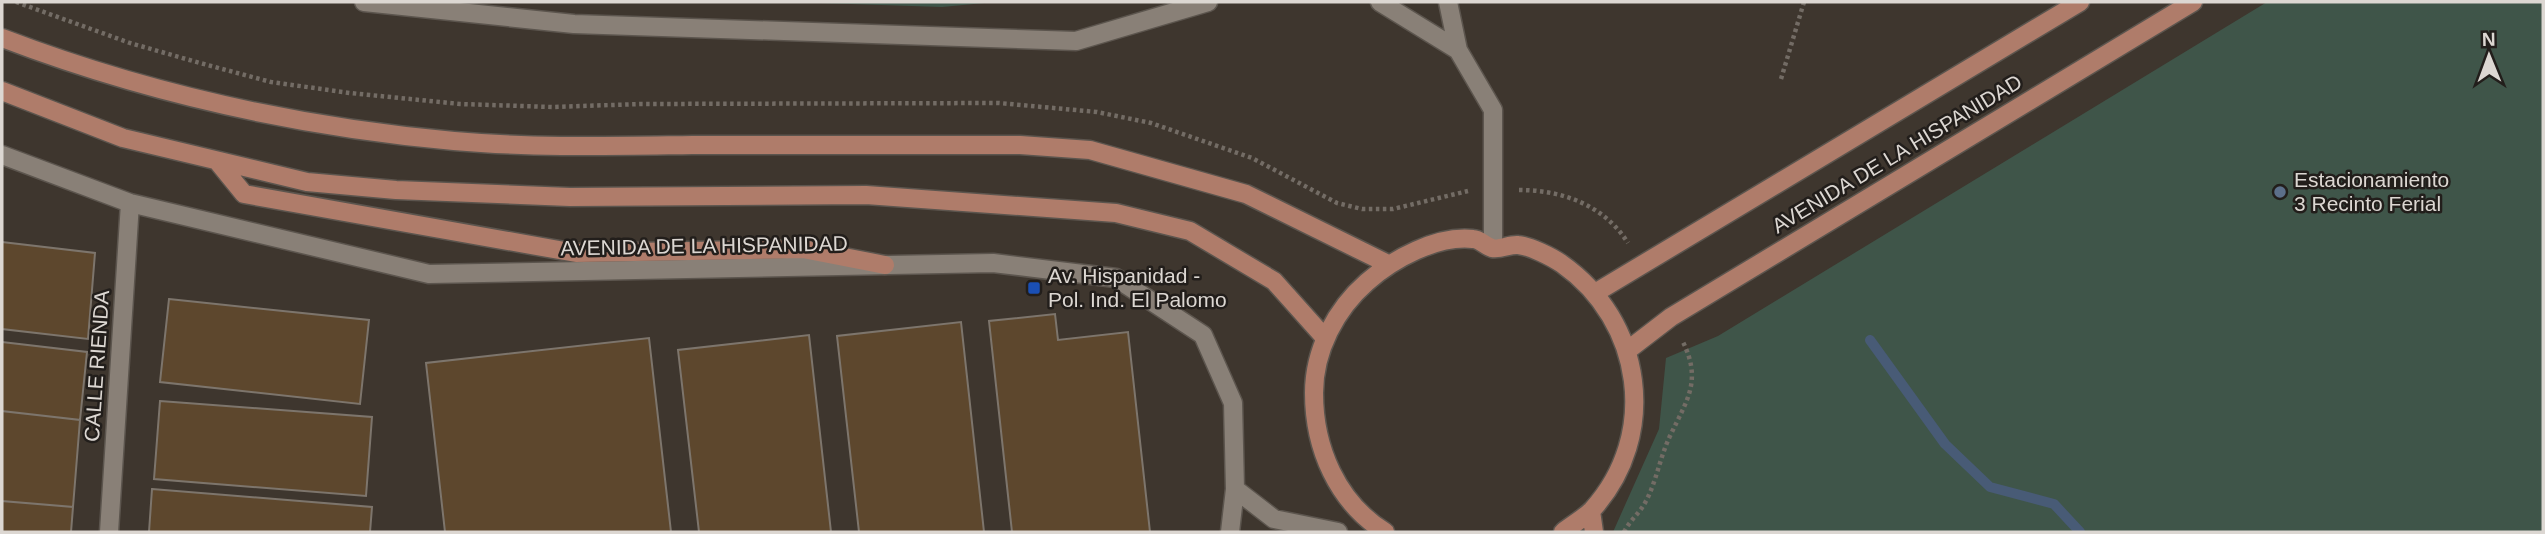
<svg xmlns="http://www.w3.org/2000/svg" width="2545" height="534" viewBox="0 0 2545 534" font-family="Arial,sans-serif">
  <rect width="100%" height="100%" fill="#3e362e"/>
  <path fill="#3f5549" d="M789,2H995L942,7Z
    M2267,2H2543V532H1613L1659,429L1666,358L1718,336Z"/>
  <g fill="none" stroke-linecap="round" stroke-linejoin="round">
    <path stroke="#485b76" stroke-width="10" d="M1870,340L1945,444L1990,487L2054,504L2080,532"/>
  </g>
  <path fill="#5d472d" stroke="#7d756c" stroke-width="2" d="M2,242L95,253L88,339L2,329Z
    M169,299L369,320L360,404L160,382Z
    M1055,314L1058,340L1128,332L1150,532H1012L989,321Z
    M961,322L984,532H859L837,336Z
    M809,335L831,532H699L678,350Z
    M649,338L671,532H445L426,363Z
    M2,342L87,352L80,420L2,411Z
    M160,401L372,417L366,496L154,479Z
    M2,411L80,420L73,507L2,501Z
    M152,489L372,507L370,532H149Z
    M2,501L73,507L71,532H2Z"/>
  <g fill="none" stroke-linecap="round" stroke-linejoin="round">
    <defs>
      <path id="minor" d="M364,2L574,24L1076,41L1208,2
        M1380,2L1458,50L1493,110V248
        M1448,2L1458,50
        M2,155L130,203L429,274L993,263L1116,278L1203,335L1233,403L1235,489L1230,532
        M1235,489L1274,519L1338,532
        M109,532L130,203"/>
      <path id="primary" d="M2,38C146,93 300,127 454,141C533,148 613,146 692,145C801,145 910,145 1020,145L1090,150L1246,194L1388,264
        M2,91L123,138L307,182L396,190L570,197L866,195L1116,213L1190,231L1274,281L1325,338
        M218,162L244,194L576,253L803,249L885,265
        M1595,293L2080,2
        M1628,350L1671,317L2193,2
        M1591,511L1594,532
        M1385,532C1337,502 1314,448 1314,393C1314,350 1336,309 1367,282C1393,259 1437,235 1473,239C1480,239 1485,246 1492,248C1500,250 1510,244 1518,245C1530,246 1552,257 1562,264C1643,321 1660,435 1592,510C1584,518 1572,525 1563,532"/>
    </defs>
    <use href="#minor" stroke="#5c554e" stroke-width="21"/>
    <use href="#primary" stroke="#5c554e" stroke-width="21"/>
    <path stroke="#736c65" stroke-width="4.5" stroke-dasharray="3.5 3.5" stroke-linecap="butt" d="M16,2L130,43L200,63L271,82L350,93L460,104L552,107L641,104L999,103L1097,112L1151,123L1252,158L1337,203L1362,209H1393L1468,191
      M1781,79L1804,2
      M1519,190C1562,190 1604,205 1628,243
      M1624,532C1630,520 1640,513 1646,501C1657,480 1660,456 1671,434C1687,400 1702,381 1683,342"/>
    <use href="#minor" stroke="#898077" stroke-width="18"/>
    <use href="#primary" stroke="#af7c6a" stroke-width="18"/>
  </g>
  <circle fill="#5c6f8a" stroke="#221e1b" stroke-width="2.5" cx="2280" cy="192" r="7"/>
  <rect fill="#1a4fb4" stroke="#221e1b" stroke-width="2.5" x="1027" y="281" width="14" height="14" rx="3.5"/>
  <g text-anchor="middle" stroke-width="5" stroke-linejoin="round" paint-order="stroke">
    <g font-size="21" fill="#dcd7d2" stroke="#221e1b">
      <text transform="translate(1897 154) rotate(-31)" y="7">AVENIDA DE LA HISPANIDAD</text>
      <text transform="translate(704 246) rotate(-1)" y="7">AVENIDA DE LA HISPANIDAD</text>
      <text transform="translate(97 366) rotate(-86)" y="7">CALLE RIENDA</text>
    </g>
    <g font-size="21" fill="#dcd7d2" stroke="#221e1b" text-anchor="start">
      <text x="2294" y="187">Estacionamiento<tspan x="2294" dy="24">3 Recinto Ferial</tspan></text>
      <text x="1048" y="283">Av. Hispanidad -<tspan x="1048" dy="24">Pol. Ind. El Palomo</tspan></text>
    </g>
  </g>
  <rect width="2545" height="534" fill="none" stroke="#dcd7d2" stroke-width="7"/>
  <g transform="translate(2489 56) rotate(359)" stroke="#221e1b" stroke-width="5" paint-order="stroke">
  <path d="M0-5L12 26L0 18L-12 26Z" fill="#dcd7d2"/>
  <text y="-10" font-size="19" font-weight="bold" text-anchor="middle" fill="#dcd7d2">N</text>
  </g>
</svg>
